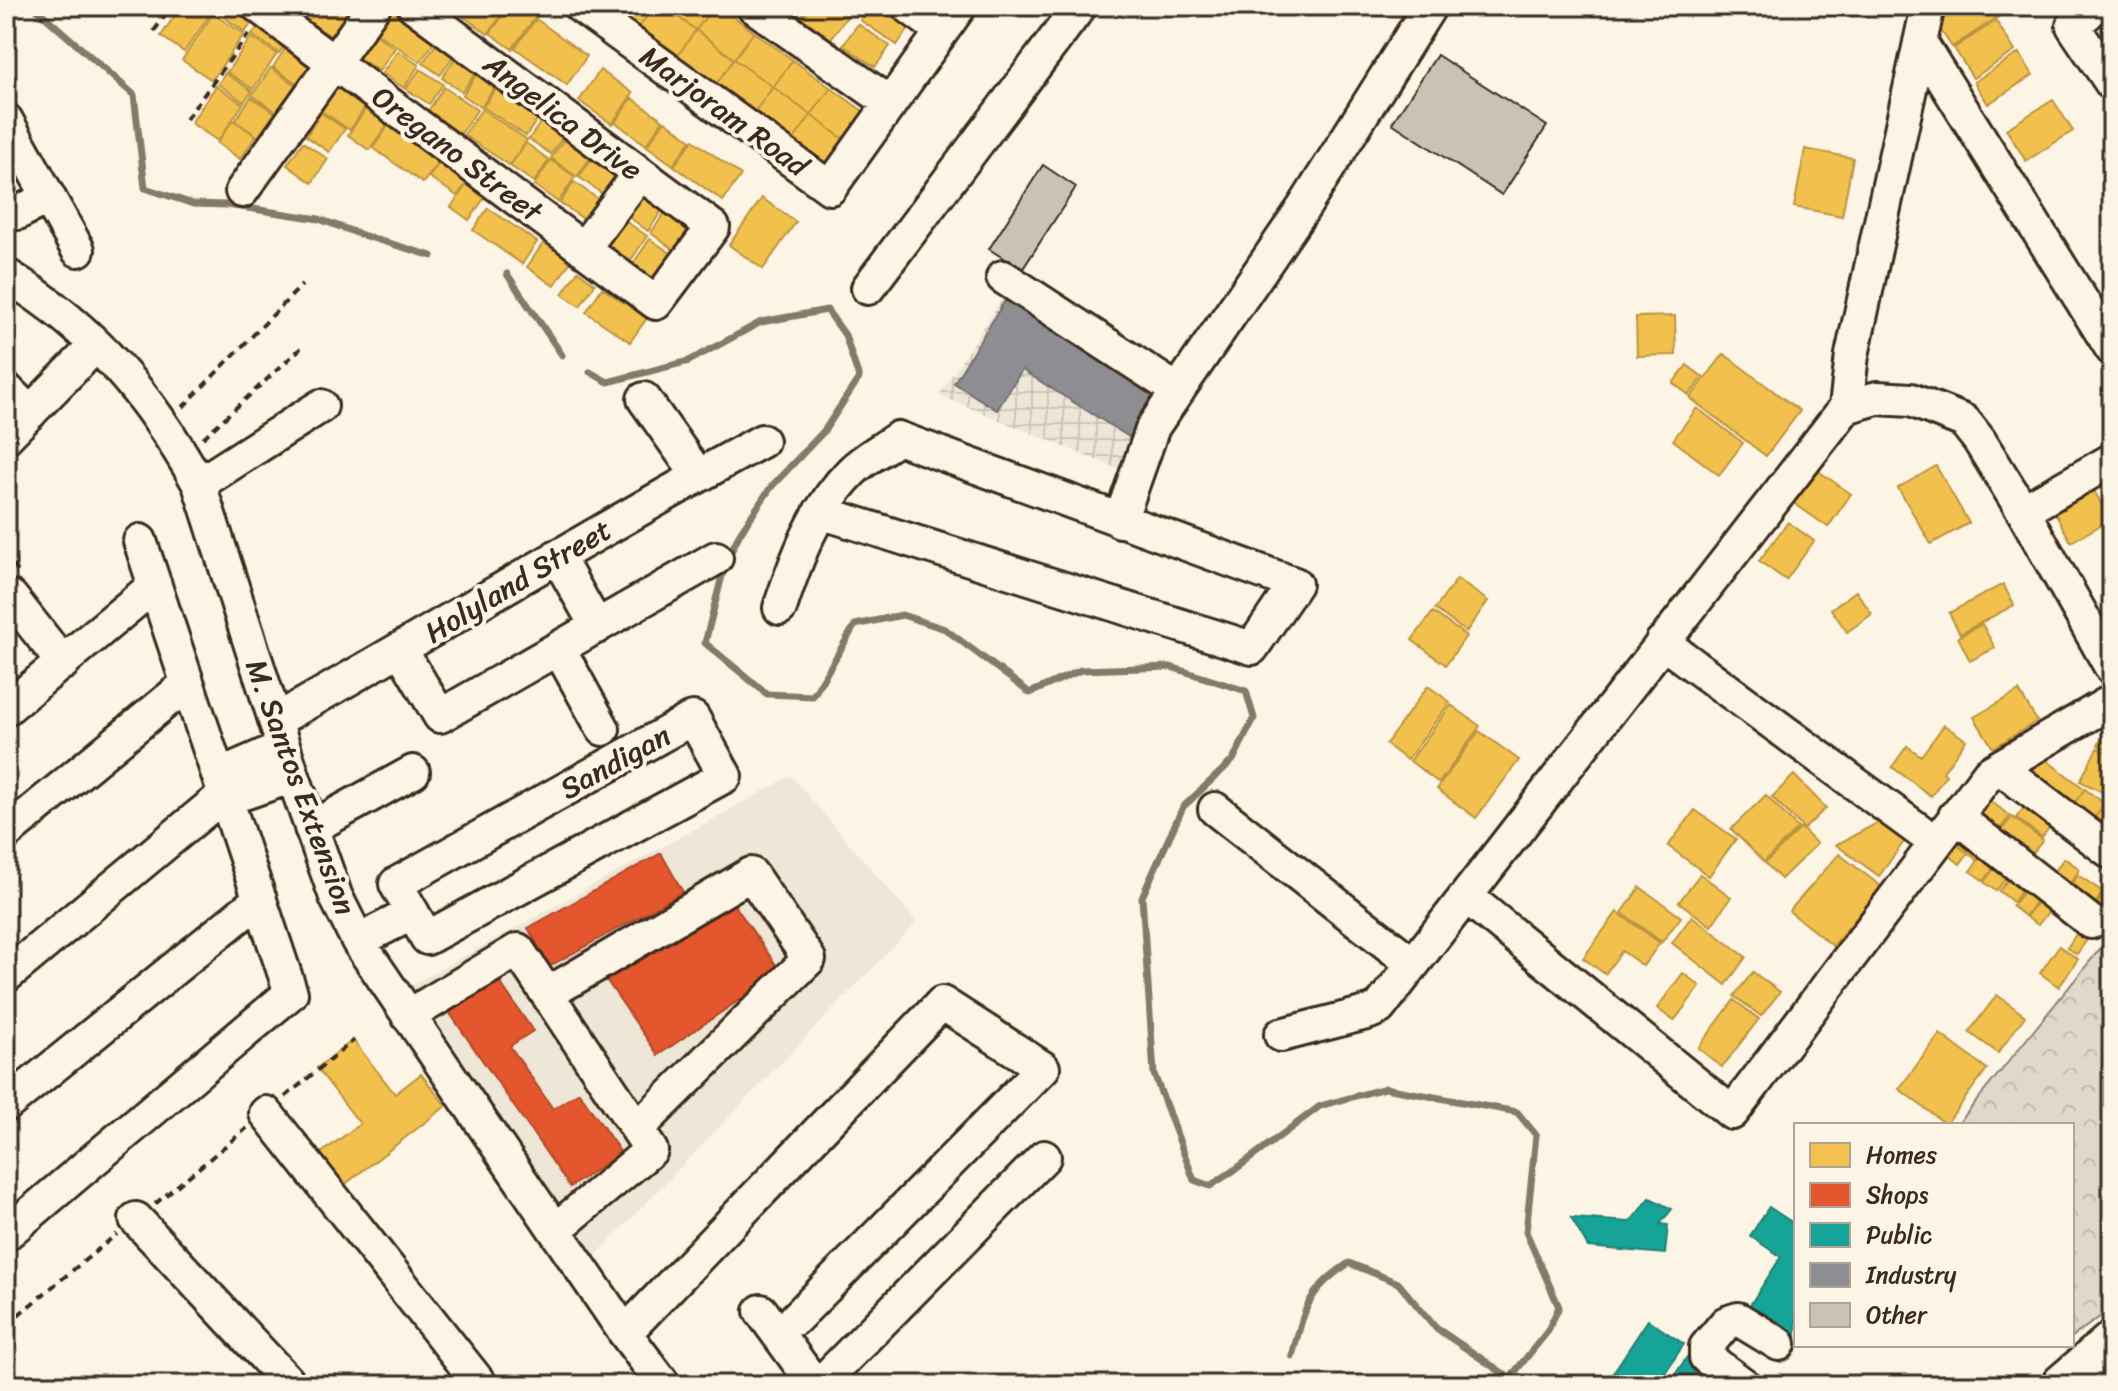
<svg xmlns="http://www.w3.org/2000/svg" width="2118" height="1391" viewBox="0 0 2118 1391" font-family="Sriracha,sans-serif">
  <defs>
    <pattern id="industrial-grid" width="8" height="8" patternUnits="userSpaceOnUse" patternTransform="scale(2)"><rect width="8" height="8" fill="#eee6d6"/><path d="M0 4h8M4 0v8" fill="none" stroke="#cdc5b7"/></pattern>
    <pattern id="forest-crowns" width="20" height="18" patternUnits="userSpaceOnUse" patternTransform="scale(2)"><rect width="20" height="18" fill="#e0d8c8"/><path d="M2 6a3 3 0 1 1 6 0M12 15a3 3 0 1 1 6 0" fill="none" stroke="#c1baab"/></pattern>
  </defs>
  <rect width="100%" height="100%" fill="#fcf5e5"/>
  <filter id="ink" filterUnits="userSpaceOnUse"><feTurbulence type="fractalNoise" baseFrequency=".0125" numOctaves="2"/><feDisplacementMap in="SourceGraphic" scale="16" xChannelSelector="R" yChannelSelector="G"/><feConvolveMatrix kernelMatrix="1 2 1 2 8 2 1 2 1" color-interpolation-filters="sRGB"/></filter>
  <g filter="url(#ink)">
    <path fill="#eee6d6" d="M791,776L917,922L594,1257L410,986Z"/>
    <path fill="url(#industrial-grid)" d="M1008,290L1139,422L1120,470L939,395Z"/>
    <path fill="url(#forest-crowns)" stroke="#8e8173" stroke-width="2" d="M2112,934V1308L2072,1337V1125H1957Z"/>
    <path fill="#f2c14e" stroke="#bb9440" stroke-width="2" d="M143,6H168L160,18Z
      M181,6H216L184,52L161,36Z
      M223,6H242L257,16L245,32L218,13Z
      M292,6H315L306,19L291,8Z
      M318,6H340L355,16L338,41L308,21Z
      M387,6H400L440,34L420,62L371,29Z
      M453,6H470L464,14Z
      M472,6H508L488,34L464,17Z
      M510,6H525L537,15L512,49L490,33Z
      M606,6H655L637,29Z
      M655,6H663L696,30L676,58L637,29Z
      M663,6H714L696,30Z
      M714,6H719L754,32L734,59L696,30Z
      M784,6H804L797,16Z
      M809,6H836L848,15L831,39L801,17Z
      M870,6H882L910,26L897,45L860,20Z
      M1956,6H1990L1998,17L1952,47L1934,20Z
      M213,14L244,34L212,80L182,60Z
      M536,19L587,56L567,85L515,48Z
      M262,21L289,39L279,53L252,35Z
      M1996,21L2015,51L1973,78L1954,48Z
      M858,24L890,46L875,67L843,45Z
      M369,30L395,48L379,71L353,54Z
      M696,30L734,59L715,86L676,58Z
      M754,32L793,60L773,87L734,59Z
      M251,37L277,54L253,89L227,72Z
      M441,37L458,50L440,75L423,63Z
      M291,40L317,57L298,84L273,67Z
      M398,51L419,65L404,88L382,73Z
      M460,51L481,65L462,92L442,78Z
      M2019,53L2033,75L1988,104L1974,82Z
      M734,59L773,87L753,114L715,86Z
      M793,60L831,88L811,115L773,87Z
      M271,68L297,86L278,113L252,95Z
      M420,69L443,84L429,104L406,89Z
      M480,69L498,82L481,107L463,95Z
      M600,70L633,93L612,124L579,101Z
      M225,73L252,91L244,102L218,84Z
      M339,83L368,103L350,130L320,110Z
      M500,83L542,112L526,136L483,107Z
      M216,86L243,104L218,141L191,123Z
      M444,87L477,110L461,134L428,111Z
      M773,87L811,115L792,142L753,114Z
      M831,88L870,116L850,144L811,115Z
      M251,97L275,113L259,137L235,121Z
      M632,98L663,120L646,145L615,122Z
      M2053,100L2073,131L2026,161L2006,129Z
      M367,107L389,122L369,150L348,135Z
      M482,109L527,140L509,165L464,135Z
      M321,113L345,129L329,152L306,136Z
      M811,115L850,144L830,170L792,142Z
      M545,116L567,131L551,154L529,139Z
      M233,120L256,136L240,159L217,143Z
      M665,121L691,140L673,165L647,146Z
      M389,125L440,160L423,183L373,148Z
      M570,131L596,149L577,177L551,158Z
      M693,140L741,175L723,201L674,166Z
      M303,142L328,159L312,183L287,165Z
      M526,143L549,160L534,182L510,166Z
      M599,148L628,169L608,198L579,177Z
      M1805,149L1853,158L1842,216L1794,207Z
      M446,154L474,173L457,196L429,177Z
      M551,160L575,177L558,202L534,185Z
      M574,182L605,204L591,224L560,203Z
      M467,184L485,197L469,220L451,207Z
      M645,184L669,200L648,231L625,214Z
      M762,198L796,222L763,269L729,245Z
      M672,202L699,221L678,253L651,233Z
      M488,208L537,242L522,264L473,230Z
      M621,218L647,236L629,263L603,245Z
      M650,239L675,256L656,282L632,265Z
      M544,242L571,261L554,286L527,267Z
      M578,271L595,284L580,306L562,294Z
      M602,288L647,318L630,342L586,312Z
      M1675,316L1676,355L1637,356L1636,317Z
      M1724,354L1800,411L1766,456L1690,398Z
      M1687,365L1703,377L1689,395L1673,383Z
      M1697,408L1743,443L1719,475L1673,440Z
      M1936,466L1969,523L1931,544L1898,488Z
      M1814,468L1851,494L1828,527L1791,501Z
      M2091,485L2110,520L2071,542L2051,506Z
      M1788,522L1814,541L1786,580L1759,561Z
      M1457,579L1488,601L1466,632L1435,609Z
      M2003,584L2014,605L1960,634L1949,613Z
      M1856,591L1872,614L1847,632L1831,609Z
      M1433,612L1466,636L1446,665L1412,640Z
      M1982,624L1995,648L1970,661L1958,637Z
      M1428,686L1450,702L1407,760L1386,744Z
      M2019,691L2037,721L1993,748L1974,717Z
      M1451,705L1480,726L1439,783L1410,761Z
      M2109,724L2112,726V752L2098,745Z
      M1944,725L1966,740L1943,772L1946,775L1931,796L1892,767L1907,746L1921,756Z
      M1479,731L1519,760L1476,818L1437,789Z
      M2097,748L2112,755V797L2080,781Z
      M2046,760L2085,789L2068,811L2020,775Z
      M1794,775L1826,808L1804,829L1772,797Z
      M2085,789L2105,804L2089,825L2069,810Z
      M1766,795L1798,828L1764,862L1731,829Z
      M2033,796L2059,815L2042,837L2016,818Z
      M1989,800L2010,816L1994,837L1973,821Z
      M2105,804L2112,809V837L2089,825Z
      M1695,810L1736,839L1709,876L1668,846Z
      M2012,817L2043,840L2025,863L1994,840Z
      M1881,821L1906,839L1879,876L1836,845Z
      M1964,827L1988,846L1977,860L1953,841Z
      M1801,828L1817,844L1781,879L1765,863Z
      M1954,843L1968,853L1960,864L1946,853Z
      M1988,847L2001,858L1984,881L1970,871Z
      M1839,854L1882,887L1833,946L1789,911Z
      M2064,858L2080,869L2065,891L2049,880Z
      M2000,861L2012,870L1996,891L1984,882Z
      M2014,872L2028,882L2013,902L1999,891Z
      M1700,874L1731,897L1711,926L1679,902Z
      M2078,875L2103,892L2087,915L2062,898Z
      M2030,883L2042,892L2025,916L2012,906Z
      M1640,887L1681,917L1662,942L1622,913Z
      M2105,892L2112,897V924L2107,931L2088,917Z
      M2044,893L2056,902L2038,925L2026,917Z
      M1617,912L1660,943L1643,966L1622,951L1605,974L1583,958Z
      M1692,916L1746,957L1726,985L1672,943Z
      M2081,927L2091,934L2077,954L2067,948Z
      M2059,946L2078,959L2059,987L2040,973Z
      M1753,972L1780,992L1761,1016L1734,996Z
      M1683,973L1700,986L1674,1021L1657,1008Z
      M1997,995L2025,1016L1998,1053L1969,1032Z
      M1734,1000L1759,1019L1722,1067L1698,1048Z
      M1940,1034L1987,1069L1946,1124L1899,1089Z
      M353,1040L395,1094L421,1074L446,1106L344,1185L320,1154L360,1124L317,1068Z"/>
    <path fill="#e4572e" stroke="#b14a29" stroke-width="2" d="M661,853L683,892L550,966L528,928Z
      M727,894L781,972L658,1055L605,978Z
      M491,969L533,1031L510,1046L553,1109L579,1092L621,1153L570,1187L442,1002Z"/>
    <path fill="#17a398" stroke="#227f73" stroke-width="2" d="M1650,1198L1672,1209L1660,1224L1668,1225L1665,1254L1588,1247L1571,1218L1630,1222Z
      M1769,1207L1796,1225V1336L1750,1305L1781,1257L1750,1236Z
      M1648,1320L1684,1344L1657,1385H1605Z
      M1687,1357L1728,1385H1668Z"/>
    <path fill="#8d8d92" stroke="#746f6f" stroke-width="2" d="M1009,294L1161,391L1129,437L1022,370L997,410L954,383Z"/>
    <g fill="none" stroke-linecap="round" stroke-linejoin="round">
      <path stroke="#85796b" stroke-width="7" d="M33,6L134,95L145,188L193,204L227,205L319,219L362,235L432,256
        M507,274L562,355
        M590,372L608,382L689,361L761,322L827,310L845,335L859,378L824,431L771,487L740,533L725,564L705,643L767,694L813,696L855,625L902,615L945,629L1030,693L1081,670L1171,667L1246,691L1254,718L1233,760L1183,807L1142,897L1154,1074L1194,1180L1210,1186L1236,1169L1320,1106L1385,1088L1517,1112L1536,1135L1526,1232L1559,1307L1547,1332L1510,1378L1436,1328L1398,1283L1349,1263C1306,1291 1305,1309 1292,1356"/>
    </g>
    <path fill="#ccc2b3" stroke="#3b2a1e" stroke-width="2" d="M1437,55L1547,126L1502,195L1392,123Z
      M1043,165L1076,187L1022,270L989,249Z"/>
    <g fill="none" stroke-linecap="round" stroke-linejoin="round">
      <defs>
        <path id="minor" d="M258,6L656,303L713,227L414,6
          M580,6L830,188L960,6
          M753,6L890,103
          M908,6L942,31
          M2096,6L2073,26L2112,84
          M1920,42L2112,349
          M6,120L78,250
          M242,191L374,6
          M6,212L18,213L48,197
          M583,249L639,174
          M6,275C94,329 149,395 199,484L293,776L336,897L358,941L625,1333L664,1385
          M1003,277L1178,391
          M868,288L1080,6
          M6,389L30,413
          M644,399L698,475
          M1846,407L1852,355L1928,6
          M6,437L96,345
          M199,484L321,406
          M2023,511L2112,460
          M1120,521L1153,427L1304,207L1430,6
          M557,556L597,627
          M11,597L63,663
          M780,608C796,559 815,508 852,471C865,458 883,449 898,438L1295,584L1252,648L820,512
          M1662,642L1935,842
          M559,649L603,729
          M401,650L440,716L716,558
          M6,709L155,585
          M693,718L725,776L427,938L396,884Z
          M275,721C438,629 597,530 762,441
          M1999,767L2112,853
          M225,794L244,793L293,776
          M1215,809L1413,964
          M1955,816L2091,922
          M311,828L413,772
          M6,833L187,684
          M1467,897L1732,1113L1989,773L2112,701
          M358,941L413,913
          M6,976L225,794L233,769L283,747
          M547,994L751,874L809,959L638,1128
          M408,1016L518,950L651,1150L555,1230
          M1281,1035L1370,1012L1379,1008L1846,407L1877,398L1911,400L1964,421L1979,440L2023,511L2112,669
          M6,1105L260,899
          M266,1113L481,1385
          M136,1219L291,1385
          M6,1234L291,993L140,541
          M761,1311L815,1385
          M625,1333L942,1003L1043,1068L795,1319
          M819,1385L1044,1157
          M1744,1385L1706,1357V1347L1726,1323L1738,1319L1779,1344"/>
        <path id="major" d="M2062,1385L2112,1342"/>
      </defs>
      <use href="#minor" stroke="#3b2a1e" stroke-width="38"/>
      <use href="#major" stroke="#3b2a1e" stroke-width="46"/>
      <path stroke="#3b2a1e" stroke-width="4" stroke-dasharray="8 6" stroke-linecap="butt" d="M154,31L172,6
        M186,119L251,31
        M183,407L302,285
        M203,438L301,348
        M6,553L18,572
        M285,1097L354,1040
        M155,1204L247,1128
        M7,1324L117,1234"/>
      <use href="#minor" stroke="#fcf5e5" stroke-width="32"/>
      <use href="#major" stroke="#fcf5e5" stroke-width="40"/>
    </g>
  </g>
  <g text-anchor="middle" stroke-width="8" stroke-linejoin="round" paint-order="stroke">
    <g font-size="30" fill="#3b2a1e" stroke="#fcf5e5">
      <text transform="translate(724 111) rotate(36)" y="10">Marjoram Road</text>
      <text transform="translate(563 117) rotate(37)" y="10">Angelica Drive</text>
      <text transform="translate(457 154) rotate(37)" y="10">Oregano Street</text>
      <text transform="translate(518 581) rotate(-31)" y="10">Holyland Street</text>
      <text transform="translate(615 762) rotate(-29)" y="10">Sandigan</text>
      <text transform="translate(301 787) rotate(70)" y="10">M. Santos Extension</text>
    </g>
  </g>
  <rect width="2118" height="1391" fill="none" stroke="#fcf5e5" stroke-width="32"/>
  <rect x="16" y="16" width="2086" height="1359" fill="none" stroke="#3b2a1e" stroke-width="3" filter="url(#ink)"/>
  <rect x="1794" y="1123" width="280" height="224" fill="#fcf5e5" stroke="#afa495" stroke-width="2"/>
  <rect x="1810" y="1143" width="40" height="24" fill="#f2c14e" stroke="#afa495" stroke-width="2"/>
  <text x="1866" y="1163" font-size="24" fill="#3b2a1e">Homes</text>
  <rect x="1810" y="1183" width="40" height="24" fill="#e4572e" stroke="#afa495" stroke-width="2"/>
  <text x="1866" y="1203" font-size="24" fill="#3b2a1e">Shops</text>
  <rect x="1810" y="1223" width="40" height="24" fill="#17a398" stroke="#afa495" stroke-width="2"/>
  <text x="1866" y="1243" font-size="24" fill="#3b2a1e">Public</text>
  <rect x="1810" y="1263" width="40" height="24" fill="#8d8d92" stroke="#afa495" stroke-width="2"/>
  <text x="1866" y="1283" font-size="24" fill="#3b2a1e">Industry</text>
  <rect x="1810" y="1303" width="40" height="24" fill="#ccc2b3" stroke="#afa495" stroke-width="2"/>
  <text x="1866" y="1323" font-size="24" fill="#3b2a1e">Other</text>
</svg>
